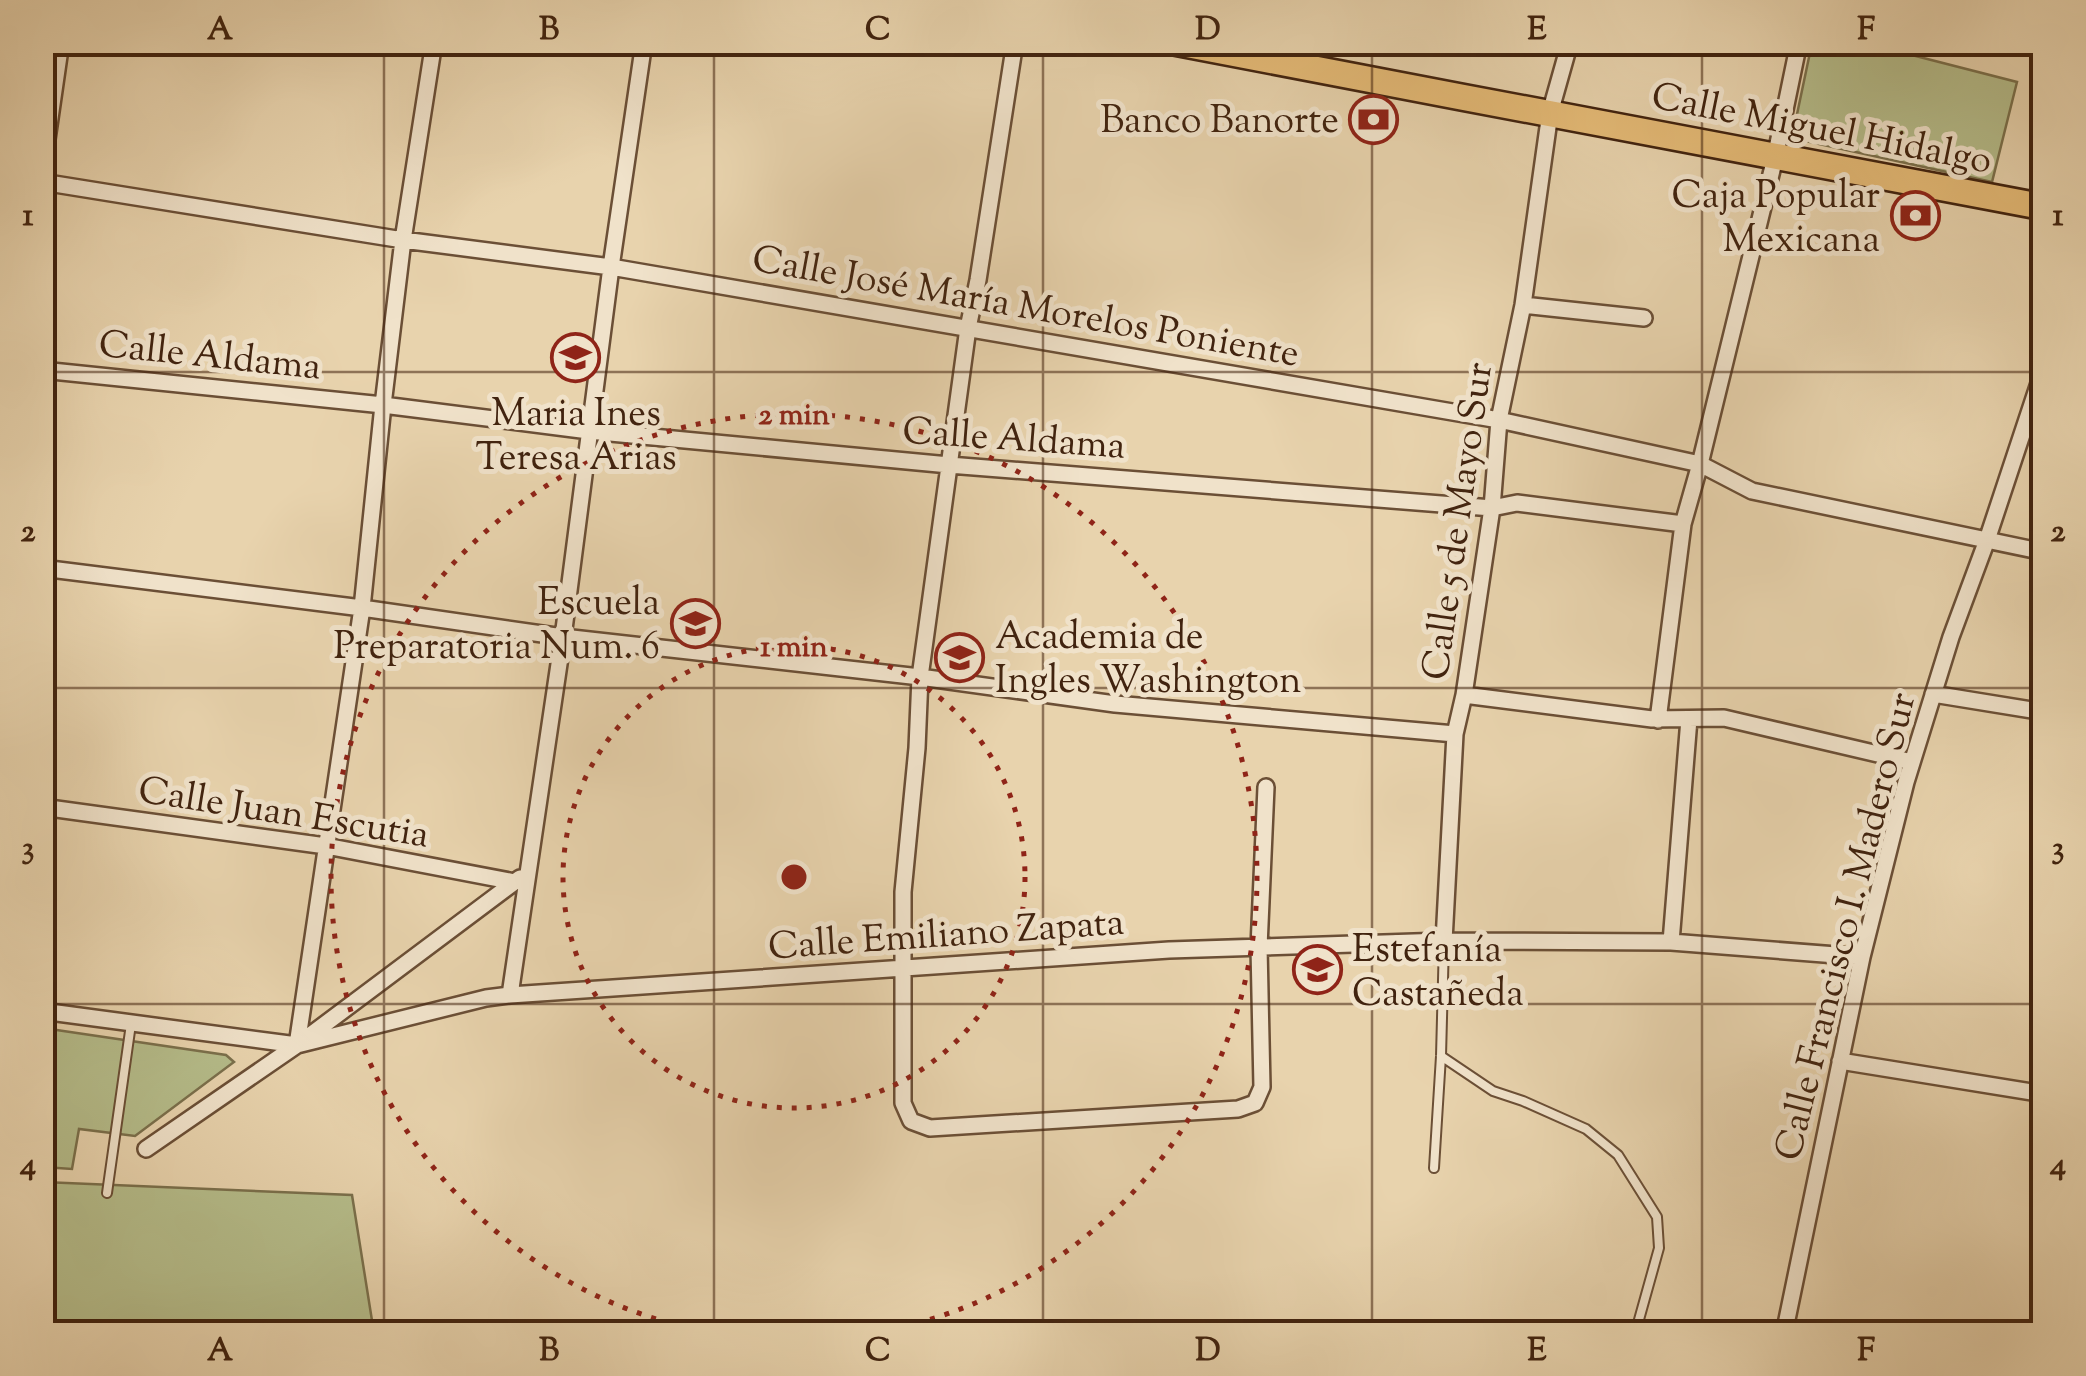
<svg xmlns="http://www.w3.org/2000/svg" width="2086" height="1376" viewBox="0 0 2086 1376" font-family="'Sorts Mill Goudy',serif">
  <rect width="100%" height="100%" fill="#e8d3ad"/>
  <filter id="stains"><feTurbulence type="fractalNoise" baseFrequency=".002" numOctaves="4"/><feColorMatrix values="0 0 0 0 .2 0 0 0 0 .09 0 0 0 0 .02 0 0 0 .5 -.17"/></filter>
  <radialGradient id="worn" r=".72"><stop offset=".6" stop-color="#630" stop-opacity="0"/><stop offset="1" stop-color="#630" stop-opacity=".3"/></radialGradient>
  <path fill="#b5bc8a" stroke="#7b704c" stroke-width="2.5" d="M1812,43H1865L2017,82L1992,182L1792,138Z
    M43,1028L226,1055L234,1062L135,1136L79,1129L72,1169L43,1167Z
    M43,1182L352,1195L374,1333L43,1334Z"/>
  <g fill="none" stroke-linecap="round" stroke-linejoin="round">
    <defs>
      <path id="lane" d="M1441,1056L1493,1091L1523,1101L1586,1129L1618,1155L1657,1217L1659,1248L1635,1334
        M1434,1168L1441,1056L1444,942
        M107,1193L131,1024"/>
      <path id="street" d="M1015,42L978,280L968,328L920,677L917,748L903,892V1103L911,1121L930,1128L1238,1109L1255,1103L1262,1087L1259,947L1266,787
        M42,174L61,42
        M42,182L403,240L611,267L1499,420L1700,464L1752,491L2044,552
        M1523,305L1644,318
        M42,370L383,405L589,431L949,465L1492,508L1517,503L1683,524
        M42,568L362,608L563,637L920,677L1115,704L1455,734
        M1933,694L2044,712
        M1464,695L1652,719L1724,718L1912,762
        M1658,720L1683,524L1700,464L1775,158L1799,42
        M42,807L326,846L515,882
        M1444,941L1455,734L1464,695L1492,508L1499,420L1523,305L1550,113L1570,42
        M1671,942L1689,719
        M510,995L563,637L611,267L644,42
        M42,1011L297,1045L486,998L510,995L1169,950L1444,941L1671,942L1862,957
        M297,1045L362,608L383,405L403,240L434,42
        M1840,1061L2044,1094
        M146,1149L297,1045L520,878
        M1784,1334L1862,957L1906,782L1951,637L1987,540L2044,368"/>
      <path id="primary" d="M1174,42C1464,97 1753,154 2044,207"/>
    </defs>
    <use href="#lane" stroke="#6b4f36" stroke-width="12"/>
    <use href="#street" stroke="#6b4f36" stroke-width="20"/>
    <use href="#primary" stroke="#41230f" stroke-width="30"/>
    <use href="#lane" stroke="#f0e2ca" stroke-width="8"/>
    <use href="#street" stroke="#f0e2ca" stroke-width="15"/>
    <use href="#primary" stroke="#e4ba76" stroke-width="25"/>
  </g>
  <path fill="none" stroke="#41230f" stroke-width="2.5" stroke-opacity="0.55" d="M384,42V1334M714,42V1334M1043,42V1334M1372,42V1334M1702,42V1334M42,372H2044M42,688H2044M42,1004H2044"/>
  <g fill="none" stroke="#8f2418" stroke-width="5" stroke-dasharray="5 10">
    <circle cx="794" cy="877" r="231"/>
    <path d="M714 1333A463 463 0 1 1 874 1333"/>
  </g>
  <defs>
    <symbol id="bank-ring" viewBox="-11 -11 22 22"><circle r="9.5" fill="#f0e2ca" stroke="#8f2418" stroke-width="1.5"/><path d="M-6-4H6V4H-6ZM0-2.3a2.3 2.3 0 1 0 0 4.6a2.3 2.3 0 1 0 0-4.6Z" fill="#8f2418"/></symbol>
    <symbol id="school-ring" viewBox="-11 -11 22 22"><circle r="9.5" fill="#f0e2ca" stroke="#8f2418" stroke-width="1.5"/><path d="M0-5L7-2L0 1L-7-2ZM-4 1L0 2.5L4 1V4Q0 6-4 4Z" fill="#8f2418"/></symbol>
    <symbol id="university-ring" viewBox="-11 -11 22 22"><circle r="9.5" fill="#f0e2ca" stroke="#8f2418" stroke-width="1.5"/><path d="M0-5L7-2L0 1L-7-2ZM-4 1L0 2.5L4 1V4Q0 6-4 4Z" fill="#8f2418"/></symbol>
  </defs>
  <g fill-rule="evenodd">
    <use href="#bank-ring" x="1346" y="92" width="55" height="55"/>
    <use href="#bank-ring" x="1888" y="188" width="55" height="55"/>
    <use href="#school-ring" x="548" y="330" width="55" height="55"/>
    <use href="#university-ring" x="668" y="596" width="55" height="55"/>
    <use href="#university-ring" x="932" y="630" width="55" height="55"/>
    <use href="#school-ring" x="1290" y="942" width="55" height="55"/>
  </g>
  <g text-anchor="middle" stroke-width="10" stroke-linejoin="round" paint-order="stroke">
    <g font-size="38" fill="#41230f" stroke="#f0e2ca" text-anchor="end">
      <text x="1339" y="132">Banco Banorte</text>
      <text x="1880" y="207">Caja Popular<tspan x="1880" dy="44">Mexicana</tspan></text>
      <text x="576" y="425" text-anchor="middle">Maria Ines<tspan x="576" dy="44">Teresa Arias</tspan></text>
      <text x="660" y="614">Escuela<tspan x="660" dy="44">Preparatoria Num. 6</tspan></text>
      <text x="995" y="648" text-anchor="start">Academia de<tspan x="995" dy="44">Ingles Washington</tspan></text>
      <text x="1352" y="961" text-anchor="start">Estefanía<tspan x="1352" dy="44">Castañeda</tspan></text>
    </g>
    <g font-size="38" fill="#41230f" stroke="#f0e2ca">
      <text transform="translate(1822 127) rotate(11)" y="13">Calle Miguel Hidalgo</text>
      <text transform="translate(1026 305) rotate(10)" y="13">Calle José María Morelos Poniente</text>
      <text transform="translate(210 354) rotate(6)" y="13">Calle Aldama</text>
      <text transform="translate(1014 437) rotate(4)" y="13">Calle Aldama</text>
      <text transform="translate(1456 521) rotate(-82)" y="13">Calle 5 de Mayo Sur</text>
      <text transform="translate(284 811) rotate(9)" y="13">Calle Juan Escutia</text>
      <text transform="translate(1844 926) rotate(-76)" y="13">Calle Francisco I. Madero Sur</text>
      <text transform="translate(946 933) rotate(-4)" y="13">Calle Emiliano Zapata</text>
    </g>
  </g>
  <circle cx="794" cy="877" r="15" fill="#8f2418" stroke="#f0e2ca" stroke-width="5"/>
  <g font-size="30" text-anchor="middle" font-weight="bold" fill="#8f2418" stroke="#f0e2ca" stroke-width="10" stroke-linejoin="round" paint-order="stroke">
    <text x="794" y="424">2 min</text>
    <text x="794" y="656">1 min</text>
  </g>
  <rect width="2086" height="1376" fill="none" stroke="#e8d3ad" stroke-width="110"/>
  <rect x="55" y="55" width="1976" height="1266" fill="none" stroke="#41230f" stroke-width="4"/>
  <g font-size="32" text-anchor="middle" font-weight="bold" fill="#41230f">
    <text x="220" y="39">A</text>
    <text x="549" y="39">B</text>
    <text x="878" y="39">C</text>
    <text x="1208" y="39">D</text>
    <text x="1537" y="39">E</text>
    <text x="1866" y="39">F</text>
    <text x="28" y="225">1</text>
    <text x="2058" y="225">1</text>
    <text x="28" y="541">2</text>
    <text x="2058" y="541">2</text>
    <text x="28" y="858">3</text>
    <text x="2058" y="858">3</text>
    <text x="28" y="1174">4</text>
    <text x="2058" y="1174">4</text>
    <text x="220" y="1360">A</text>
    <text x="549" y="1360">B</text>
    <text x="878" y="1360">C</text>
    <text x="1208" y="1360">D</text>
    <text x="1537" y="1360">E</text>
    <text x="1866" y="1360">F</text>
  </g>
  <rect width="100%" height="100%" filter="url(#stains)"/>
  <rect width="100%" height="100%" fill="url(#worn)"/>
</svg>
